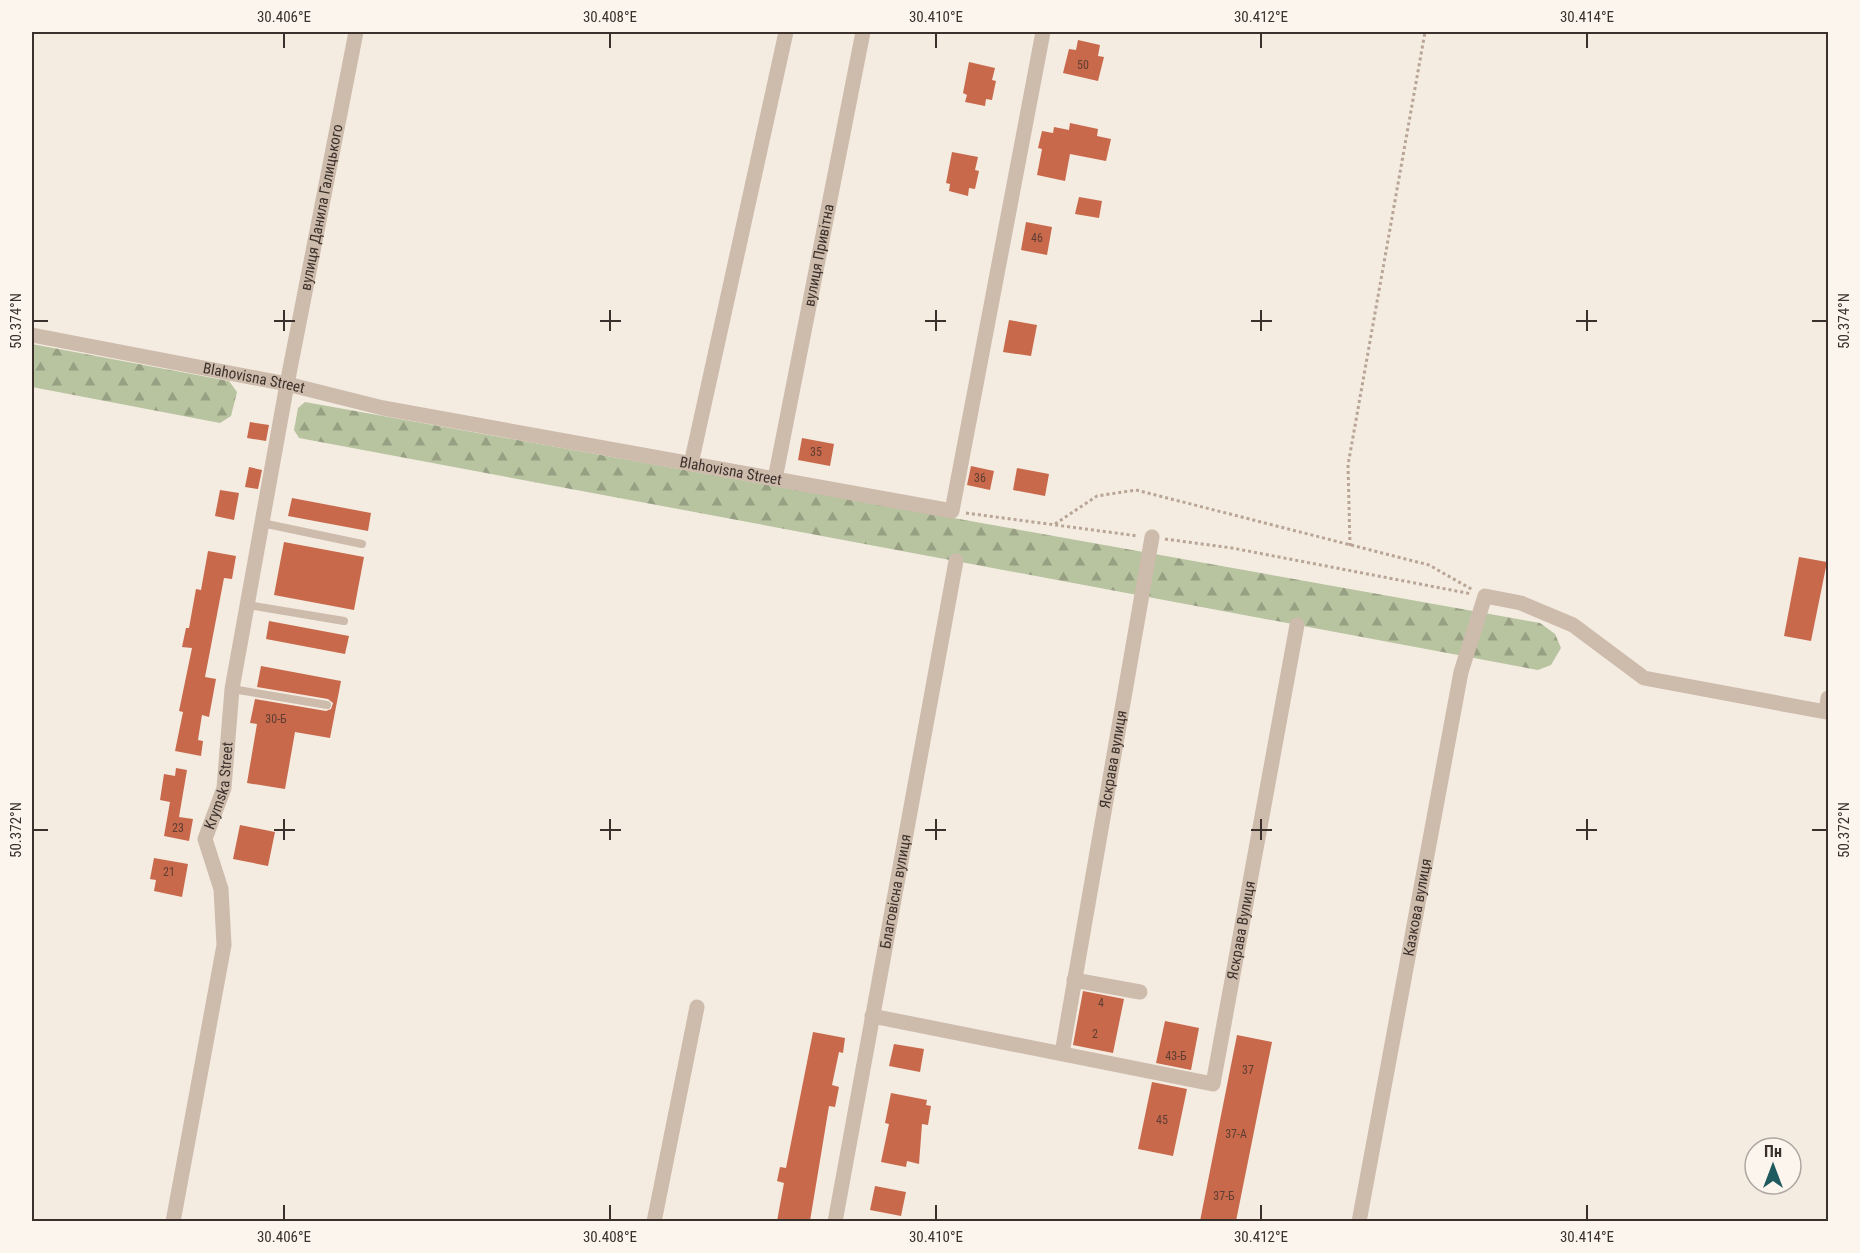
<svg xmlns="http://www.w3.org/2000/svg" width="1860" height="1253" viewBox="0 0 1860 1253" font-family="'Roboto Condensed',sans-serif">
  <defs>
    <pattern id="forest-firs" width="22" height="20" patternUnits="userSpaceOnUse" patternTransform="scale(1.5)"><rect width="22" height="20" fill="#b8c4a0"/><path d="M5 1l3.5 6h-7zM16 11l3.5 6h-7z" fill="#97a083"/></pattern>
  </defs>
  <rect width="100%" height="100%" fill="#f4ebe1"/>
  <path fill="url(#forest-firs)" d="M32,344L229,381L237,392L231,416L220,423L32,387Z
    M305,402L1540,623L1555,634L1561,648L1551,665L1538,670L299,438L294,430L298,408Z"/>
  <path fill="#c8694b" d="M1078,40L1100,45L1098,56L1104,57L1098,81L1063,73L1069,49L1076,50Z
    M969,62L995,68L992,80L996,81L992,100L986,99L985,106L965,102L967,95L963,93Z
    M1070,123L1098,129L1097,136L1111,139L1106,161L1070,154L1065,181L1037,175L1042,149L1038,148L1042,131L1053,133L1054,127L1069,130Z
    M952,152L978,157L975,170L979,171L975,189L969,188L968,196L949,191L950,184L946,183Z
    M1079,197L1102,201L1099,218L1075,214Z
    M1026,222L1052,227L1047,255L1021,250Z
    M1009,320L1037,325L1031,356L1003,352Z
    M250,422L269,425L266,441L247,438Z
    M802,438L834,444L830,466L798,460Z
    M971,466L994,471L990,490L967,485Z
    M249,467L262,470L258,489L245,487Z
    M1017,468L1049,474L1045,496L1013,490Z
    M220,490L239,493L234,520L215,516Z
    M292,498L371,513L368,531L288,516Z
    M284,542L364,557L354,610L274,595Z
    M208,551L236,556L232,579L224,578L205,677L216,679L209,717L202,715L198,740L203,741L201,756L175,751L183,712L179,711L192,648L182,647L186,628H189L196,589L201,590Z
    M1799,557L1827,562L1811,641L1784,636Z
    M269,621L349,636L345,654L266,639Z
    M261,666L341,681L330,738L295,732L285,789L247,783L257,724L250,723L255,699L326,711L331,709L333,703L328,699L257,687Z
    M176,768L187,770L179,817L193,819L189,841L164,836L170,802L160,800L164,774L175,776Z
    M240,825L275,832L268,866L233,859Z
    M154,858L188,864L182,897L154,891L156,880L150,879Z
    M1083,991L1124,999L1113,1053L1073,1045Z
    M1165,1021L1199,1028L1191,1070L1156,1063Z
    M813,1032L845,1038L843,1053L839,1052L832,1085L839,1087L835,1107L829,1106L810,1221H777L784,1183L777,1181L780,1167L786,1168Z
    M1237,1035L1272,1042L1236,1221H1200Z
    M894,1044L924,1049L920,1072L889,1066Z
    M1152,1082L1187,1089L1173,1156L1138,1149Z
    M891,1093L927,1100L926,1105L931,1106L928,1125L922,1124L919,1164L907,1161L906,1167L881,1162L889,1124L885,1123Z
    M875,1186L906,1192L901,1216L870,1210Z"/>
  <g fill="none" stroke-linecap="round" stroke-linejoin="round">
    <path stroke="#b9a596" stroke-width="3" stroke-dasharray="3 3" stroke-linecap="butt" d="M966,513L1138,536
      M1055,524L1097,496L1136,490L1429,565L1473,590
      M1165,539L1232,548L1472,594
      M1350,546L1348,465L1425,32"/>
    <path stroke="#cdbbac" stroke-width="8" d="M262,523L362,544
      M248,605L344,621
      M232,689L327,705"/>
    <g stroke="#cdbbac" stroke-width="15">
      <path id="s1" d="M32,335L287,384L383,408L952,511L1043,32"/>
      <path d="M691,464L786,32"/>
      <path id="s2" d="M775,479L863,32"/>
      <path d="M1074,980L1140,992"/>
      <path id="s3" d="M872,1016L1213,1084L1297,625"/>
      <path id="s4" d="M1062,1053L1152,537"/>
      <path id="s5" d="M173,1222L224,945L221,889L205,839L224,788L232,689L287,384L356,32"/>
      <path d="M654,1222L697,1007"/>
      <path id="s6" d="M835,1222L956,561"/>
      <path id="s7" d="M1359,1222L1461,672L1485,596L1521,603L1573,625L1644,678L1826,712L1828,698"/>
    </g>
  </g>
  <path fill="none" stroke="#3b302b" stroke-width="2" d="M284,33V48M610,33V48M936,33V48M1261,33V48M1587,33V48M284,310V331M610,310V331M936,310V331M1261,310V331M1587,310V331M33,321H48M274,321H295M600,321H621M925,321H946M1251,321H1272M1576,321H1597M1812,321H1827M284,819V840M610,819V840M936,819V840M1261,819V840M1587,819V840M33,830H48M274,830H295M600,830H621M925,830H946M1251,830H1272M1576,830H1597M1812,830H1827M284,1205V1220M610,1205V1220M936,1205V1220M1261,1205V1220M1587,1205V1220"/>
  <g text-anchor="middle" stroke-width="6" stroke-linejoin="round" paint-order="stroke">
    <g font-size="12" fill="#5e3e33">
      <text x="1083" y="69">50</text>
      <text x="1037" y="242">46</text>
      <text x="816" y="456">35</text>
      <text x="980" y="482">36</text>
      <text x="276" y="723">30-Б</text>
      <text x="178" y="832">23</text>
      <text x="169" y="876">21</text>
      <text x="1101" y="1007">4</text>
      <text x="1095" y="1038">2</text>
      <text x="1176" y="1060">43-Б</text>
      <text x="1248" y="1074">37</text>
      <text x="1162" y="1124">45</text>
      <text x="1236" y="1138">37-А</text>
      <text x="1224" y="1200">37-Б</text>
    </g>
    <g font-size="15" fill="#3b302b" stroke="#fbf5ee">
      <text dy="5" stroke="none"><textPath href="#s5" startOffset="1034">вулиця Данила Галицького</textPath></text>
      <text dy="5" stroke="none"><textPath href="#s2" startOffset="228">вулиця Привітна</textPath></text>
      <text dy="5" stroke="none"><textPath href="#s1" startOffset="226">Blahovisna Street</textPath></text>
      <text dy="5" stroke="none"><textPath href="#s1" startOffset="712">Blahovisna Street</textPath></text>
      <text dy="5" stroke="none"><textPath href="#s4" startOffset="298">Яскрава вулиця</textPath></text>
      <text dy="5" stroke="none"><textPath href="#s5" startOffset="446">Krymska Street</textPath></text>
      <text dy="5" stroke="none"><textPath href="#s6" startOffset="336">Благовісна вулиця</textPath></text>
      <text dy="5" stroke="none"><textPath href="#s7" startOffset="320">Казкова вулиця</textPath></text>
      <text dy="5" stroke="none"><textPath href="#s3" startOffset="504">Яскрава Вулиця</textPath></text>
    </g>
  </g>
  <rect width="1860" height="1253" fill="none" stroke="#fbf5ee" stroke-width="66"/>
  <g transform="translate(1773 1166)"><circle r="28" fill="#fbf5ee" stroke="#aea6a0" stroke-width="1.5"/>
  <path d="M0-4.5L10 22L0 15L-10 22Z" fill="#1f5a5e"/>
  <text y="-9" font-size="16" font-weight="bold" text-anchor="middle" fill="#3b302b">Пн</text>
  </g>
  <rect x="33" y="33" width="1794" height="1187" fill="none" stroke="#3b302b" stroke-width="2"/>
  <g font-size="15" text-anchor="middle" fill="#3b302b">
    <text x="284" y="22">30.406°E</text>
    <text x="610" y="22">30.408°E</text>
    <text x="936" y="22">30.410°E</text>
    <text x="1261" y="22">30.412°E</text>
    <text x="1587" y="22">30.414°E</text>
    <text transform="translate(16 321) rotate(-90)" y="5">50.374°N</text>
    <text transform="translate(1844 321) rotate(-90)" y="5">50.374°N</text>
    <text transform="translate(16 830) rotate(-90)" y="5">50.372°N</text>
    <text transform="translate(1844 830) rotate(-90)" y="5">50.372°N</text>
    <text x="284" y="1242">30.406°E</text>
    <text x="610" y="1242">30.408°E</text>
    <text x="936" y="1242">30.410°E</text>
    <text x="1261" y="1242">30.412°E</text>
    <text x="1587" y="1242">30.414°E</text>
  </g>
</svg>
